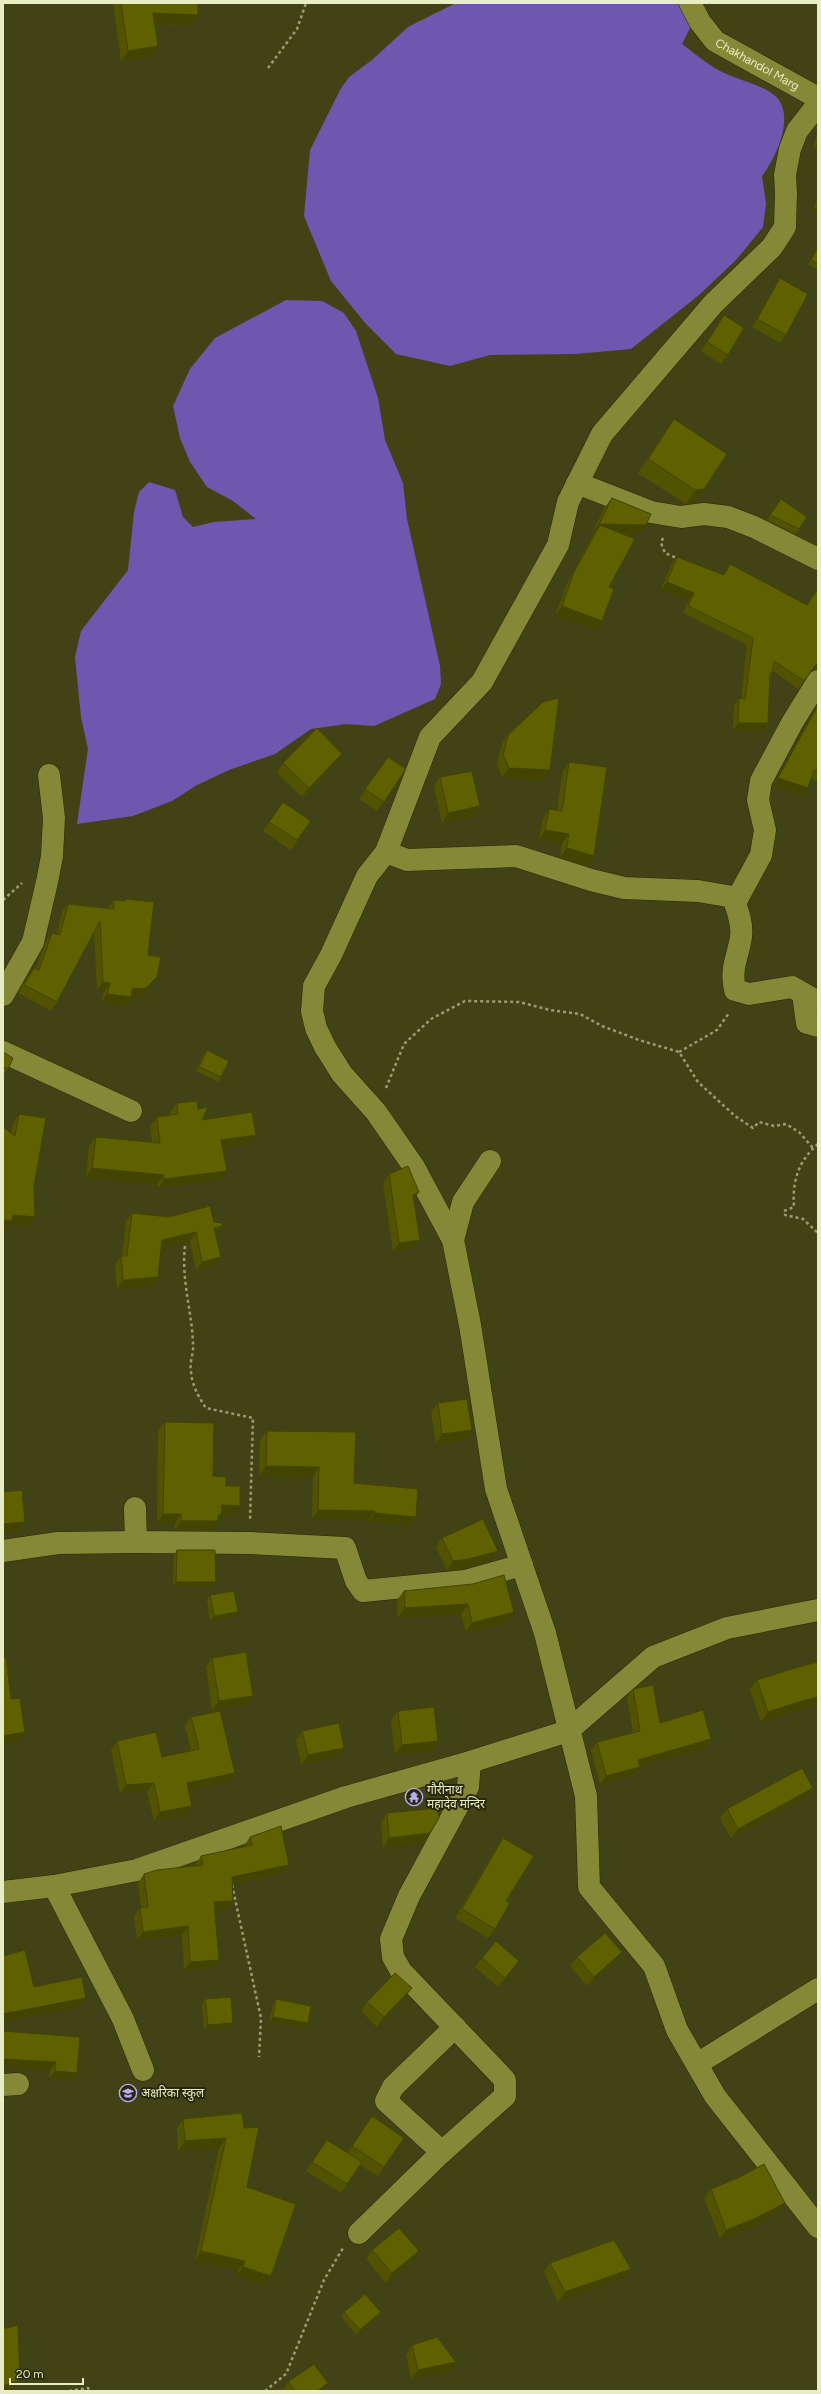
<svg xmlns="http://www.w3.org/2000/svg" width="821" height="2394" viewBox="0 0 821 2394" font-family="Figtree,'Noto Sans Devanagari',sans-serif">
  <rect width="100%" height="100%" fill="#414317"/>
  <path fill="#6c59af" d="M456,3H687L690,28L682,44C694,53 707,64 720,71C735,79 760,84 774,95C797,113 776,158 762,176L766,204L763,227L736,260L699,295L631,349L576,354L490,355L450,366L396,354L366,324L331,281L304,216L310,150L340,90L349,77L372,60L408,27Z
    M286,300L322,301L344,313L356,331L378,398L385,440L403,483L407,519L440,666L441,684L435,699L374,726L346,724L311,729L275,754L229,770L197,785L172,801L133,816L77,824L88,749L81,717L75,657L81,631L128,570L134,512L139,492L149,482L175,490L183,517L193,527L214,522L256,519L233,501L207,487L190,462L180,438L173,406L190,369L215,338Z"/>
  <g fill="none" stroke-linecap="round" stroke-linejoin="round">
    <defs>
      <g id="minor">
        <path id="s1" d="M690,3L700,22L715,41L818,98"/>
        <path d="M818,104L797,131L790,149L785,175L786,193L785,227L772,247L713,304L602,434L568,502L558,545L482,682L430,737L386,852L367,876L331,955L314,986L312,1011L316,1028L325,1047L342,1074L376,1112L414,1167L453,1240L470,1325L496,1489L545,1633L586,1796L589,1887L654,1966L677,2030L715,2096L818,2227"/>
        <path d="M577,483L651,512L681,517L704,514L728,517L754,527L818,559"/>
        <path d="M386,852L407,860L516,856L591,880L624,888L698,891L733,897C737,909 743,924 741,937C738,957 730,968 735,990L749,994L792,987L818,1002"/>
        <path d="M735,903L761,855L765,830L758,800L761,781L792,723L818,681"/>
        <path d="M803,994L807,1023L818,1026"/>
        <path d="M3,995L33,942L47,882L52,856L54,818L49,775"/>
        <path d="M3,1052L131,1111"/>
        <path d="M453,1240L463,1202L490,1161"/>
        <path d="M135,1508L136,1542"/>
        <path d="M3,1551L58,1543L136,1542L250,1543L345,1548L356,1581L363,1591L465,1581L522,1565"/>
        <path d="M54,1886L123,2019L143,2070"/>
        <path d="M3,1892L54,1886L137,1870L346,1797L470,1762L568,1731L653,1657L727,1628L818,1610"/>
        <path d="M697,2064L818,1989"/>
        <path d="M3,2085L18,2084"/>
        <path d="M442,2152L386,2101L393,2087L455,2027"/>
        <path d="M359,2233L442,2152L505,2096V2080L401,1971L393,1957L391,1939L409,1896L468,1787L470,1762"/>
      </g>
    </defs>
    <use href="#minor" stroke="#282900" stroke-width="23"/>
    <path stroke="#9a9d73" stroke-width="2.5" stroke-dasharray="3 3" stroke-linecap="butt" d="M268,68L297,29L306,3
      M663,538L661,543L665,553L679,559
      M3,900L22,883
      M679,1052L717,1030L729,1013
      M386,1088L404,1044L431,1019L465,1001L519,1002L550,1010L580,1014L602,1026L639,1040L679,1052L698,1082L735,1116L753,1128L759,1122L774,1126L786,1124L799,1132L813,1148
      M818,1144C798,1161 792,1182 794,1207L784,1211L785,1215L803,1219L818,1233
      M185,1246C181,1280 192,1311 193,1344C194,1353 189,1363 191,1372C192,1385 199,1398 206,1408L253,1418L250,1520
      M232,1885L261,2018L259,2057
      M69,2391L88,2388L90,2391
      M265,2391L286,2374L324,2280L343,2248"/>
    <use href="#minor" stroke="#858937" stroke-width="22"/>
  </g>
  <path fill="#525300" d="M113,3H198V15L191,25L155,24L151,56L121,61Z
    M818,130V152L813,150Z
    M818,195V213L813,212Z
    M818,246V270L808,265Z
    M780,278L786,335L780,343L752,327L775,286Z
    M724,315L728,355L721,364L701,351Z
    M674,419L727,454L695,503L686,504L638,473Z
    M612,498L646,525L639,534H621L609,587L596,630L555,615L568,582L594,533H592L605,507Z
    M781,499L807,517L796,534L767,520Z
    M677,557L723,575L730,564L807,605L818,589V670H812L798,689L773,671L770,677L763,731L733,730L734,706L739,698L741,699L747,645L683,613L689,600L661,590L671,565Z
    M817,707L818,708V780L817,781L811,778L803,796L773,786L812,715Z
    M508,735L543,780L502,777L497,764L502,744Z
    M388,757L406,769L377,811L359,799Z
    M569,762L594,856L587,866L560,857L562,843L539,839L543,818L549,809L557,810L563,771Z
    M283,763H336L302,797L277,773Z
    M440,777L480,806L473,816L442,823L434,786Z
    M283,802L311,821L291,850L263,831Z
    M125,899L157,977L151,985L140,997H131L125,1006L101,1002L104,992L97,990L94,932L57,1002L51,1011L18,993L28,976L34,968L36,969L46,941L52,933L57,934L62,912L68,904L108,908L114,900L124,901Z
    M207,1050L221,1077L218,1082L196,1071L203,1055Z
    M3,1052L8,1069L3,1076Z
    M177,1103L198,1109L202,1120L249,1144L223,1148L220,1180L158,1188L157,1185L86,1177L89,1146L96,1137L152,1142L150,1126L157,1117L170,1115V1112Z
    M19,1114L34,1186L35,1217L29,1226L10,1224L6,1230L11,1132L13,1123Z
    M389,1174L414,1248L393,1252L383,1183Z
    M132,1213L214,1222L222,1226L216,1234L215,1266L196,1270L190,1241L161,1247L152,1286L117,1289L115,1265L121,1256H122L126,1222Z
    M438,1403L472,1430L465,1440L436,1444L431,1412Z
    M165,1422L213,1476L226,1486L233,1515H221L212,1530H175V1524L157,1523L158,1431Z
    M267,1431L354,1483L416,1517L409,1526L368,1522L369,1520L312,1519L313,1477L259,1476L260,1440Z
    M442,1538L491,1561L463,1569L447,1570L436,1547Z
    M177,1550L212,1587H173L174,1555Z
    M404,1591L514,1612L507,1622L466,1632L461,1614L398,1618L397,1600Z
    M210,1595L235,1617L210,1621L207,1600Z
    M212,1658L253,1696L246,1705L212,1710L206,1667Z
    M818,1662V1705L792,1711L761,1722L750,1690L757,1680Z
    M633,1689L660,1723L711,1739L705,1748L640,1766L634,1775L600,1784L591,1750L597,1742L633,1733L627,1697Z
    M398,1711L438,1741L432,1750L395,1754L391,1720Z
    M191,1717L229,1781L189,1790L186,1814L154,1821L147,1791L120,1793L111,1750L117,1741L162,1757L191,1751L185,1726Z
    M302,1731L338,1757L301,1765L296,1740Z
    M813,1788L806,1797L731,1838L720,1818L727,1809Z
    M387,1813L430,1833L424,1842L383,1848L381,1823Z
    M250,1837L289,1865L283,1873L232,1884L233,1901L227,1910H215L213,1968L184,1970L182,1935L137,1940L134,1916L140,1908H141L138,1883L144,1874L195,1865L201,1856L244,1847V1846Z
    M503,1838L506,1901L495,1929L488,1938L455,1918L497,1847Z
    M577,1957L616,1961L587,1986L570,1966Z
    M482,1958L519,1961L512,1971L498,1987L475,1967Z
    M405,1997L377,2027L361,2011L367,2002Z
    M205,1999L233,2023L229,2028L204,2030L202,2004Z
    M276,1999L308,2023L305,2028L269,2022L273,2004Z
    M3,2031L77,2073L71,2081L49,2079L50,2070Z
    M242,2113L247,2187L264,2285L237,2276L239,2270L195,2261L219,2148L178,2151L177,2128L183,2119Z
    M372,2116L404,2138L378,2176L360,2165L341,2193L306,2171L327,2140L347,2153Z
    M711,2189L779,2212L750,2228L720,2239L704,2198Z
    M372,2250L412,2261L386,2283L366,2259Z
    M550,2263L631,2269L624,2278L558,2302L544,2272Z
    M344,2312H381L377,2317L357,2335L341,2317Z
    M412,2345L449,2371L411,2379L406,2355Z
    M288,2382L322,2391H282Z"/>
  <path fill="#424400" d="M153,13L198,15L191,25L146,23Z
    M158,46L151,56L121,61L128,51Z
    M818,144V152L813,150Z
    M818,205V213L813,212Z
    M704,489L695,503L686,504L695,490Z
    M599,524L646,525L639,534L596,533L600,525L594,533H592Z
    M667,582L694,593L689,600L661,590Z
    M562,606L602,621L596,630L555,615Z
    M818,662V670H812L798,689Z
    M738,723H768L763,731L733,730Z
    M342,754L336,763L302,797L309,788Z
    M509,768L550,770L543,780L502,777Z
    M778,778L808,788L803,796L773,786Z
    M480,806L473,816L442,823L448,813Z
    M545,830L569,834L562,843L539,839Z
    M567,848L594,856L587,866L560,857Z
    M157,977L151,985L140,997H131L125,1006L101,1002L107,994L132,989Z
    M103,982L110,983L104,992L97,990Z
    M256,1135L249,1144L215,1149L221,1140Z
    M92,1168L164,1175L157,1185L86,1177Z
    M227,1171L220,1180L158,1188L164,1179Z
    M419,1192L413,1200V1195Z
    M13,1215L35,1217L29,1226L10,1224L6,1230H3V1220Z
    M222,1226L216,1234L214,1228Z
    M196,1232L190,1241L156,1248L162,1240Z
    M420,1240L414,1248L393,1252L399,1243Z
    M221,1257L215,1266L196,1270L202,1262Z
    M158,1277L152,1286L117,1289L123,1280Z
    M472,1430L465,1440L436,1444L442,1434Z
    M266,1466L319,1467L313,1477L259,1476Z
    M222,1505L240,1506L233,1515H215Z
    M318,1510L375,1511L369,1520L312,1519Z
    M375,1513L416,1517L409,1526L368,1522Z
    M163,1514H181L175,1524L157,1523Z
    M218,1515H221L212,1530H175L181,1521Z
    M25,1522L19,1531L3,1533V1524Z
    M498,1551L491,1561L463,1569L447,1570L453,1561Z
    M176,1582H216L212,1587H173Z
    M468,1604L461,1614L398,1618L405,1608Z
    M238,1612L235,1617L210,1621L214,1616Z
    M514,1612L507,1622L466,1632L472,1623Z
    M253,1696L246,1705L212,1710L219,1701Z
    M818,1697V1705L792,1711L761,1722L768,1712L799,1702Z
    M25,1732L19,1742L3,1744V1736Z
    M711,1739L705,1748L632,1768L638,1760Z
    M438,1741L432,1750L395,1754L402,1745Z
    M344,1748L338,1757L301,1765L308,1755Z
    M640,1767L634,1775L600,1784L606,1776Z
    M235,1773L229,1781L181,1792L187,1783Z
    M154,1783L147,1791L120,1793L126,1785Z
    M813,1788L806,1797L731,1838L738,1829Z
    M192,1806L186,1814L154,1821L160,1812Z
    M430,1833L424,1842L383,1848L389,1838Z
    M289,1865L283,1873L226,1885L232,1877Z
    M233,1901L227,1910H208L214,1902Z
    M188,1926L182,1935L137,1940L143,1932Z
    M622,1952L616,1961L587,1986L594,1977Z
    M219,1960L213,1968L184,1970L190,1962Z
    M519,1961L512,1971L498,1987L505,1978Z
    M412,1988L405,1997L377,2027L384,2017Z
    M86,1998L79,2007L3,2022V2014Z
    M273,2017L308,2023L305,2028L269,2022Z
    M233,2023L229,2028L204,2030L208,2025Z
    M3,2059L56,2062L50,2070L3,2067Z
    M55,2071L77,2073L71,2081L49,2079Z
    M226,2138L219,2148L178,2151L185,2141Z
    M785,2203L779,2212L750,2228L720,2239L726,2230Z
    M201,2251L245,2261L239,2270L195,2261Z
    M419,2251L412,2261L386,2283L392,2273Z
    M243,2267L271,2276L264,2285L237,2276Z
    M631,2269L624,2278L558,2302L565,2292Z
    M381,2312L377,2317L357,2335L360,2330Z
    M456,2362L449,2371L411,2379L418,2370Z
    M20,2380L14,2389L9,2391H3V2386Z
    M328,2383L322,2391H317Z"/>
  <path fill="#5f6100" stroke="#424400" d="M121,3H198V15L153,13L158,46L128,51Z
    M818,247V264L811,260Z
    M780,278L808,294L786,335L757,319Z
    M724,315L744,328L728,355L707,342Z
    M674,419L727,454L704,489L695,490L648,459Z
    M612,498L651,514L646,525L599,524Z
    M781,499L807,517L799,529L770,515Z
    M600,525L635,539L609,587L614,589L602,621L562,606L574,572Z
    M677,557L724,575L730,564L807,605L818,589V662L804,681L774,661L772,673H770L768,723H738L739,698L745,699L753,638L688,606L694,593L667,582Z
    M559,698L550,770L509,768L503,755L508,735L543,702Z
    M817,707L818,708V771L814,770L808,788L778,778Z
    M317,728L342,754L309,788L283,763Z
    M388,757L406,769L384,802L365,789Z
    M569,762L607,767L594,856L567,848L569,834L545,830L549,809L562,811Z
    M472,771L480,806L448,813L440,777Z
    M283,802L311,821L297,840L269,822Z
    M125,899L154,902L148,955L161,957L157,977L146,988L132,989L131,997L107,994L110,983L103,982L100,921L57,1002L24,985L34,968L39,970L52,933L60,935L68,904L114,909V900L125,901Z
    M207,1050L229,1061L221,1077L199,1067Z
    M3,1052L13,1058L8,1069L3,1067Z
    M197,1101L198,1109L208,1107L202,1120L252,1112L256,1135L221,1140L227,1171L164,1179V1175L92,1168L96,1137L160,1143L157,1117L178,1114L177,1103Z
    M19,1114L46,1118L34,1186L35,1217L13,1215L12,1221L3,1220V1127L15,1136Z
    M408,1166L419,1192L413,1195L420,1240L399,1243L389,1174Z
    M210,1206L214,1222L222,1223V1226L214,1228L221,1257L202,1262L196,1232L162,1240L158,1277L123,1280L121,1256H127L132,1213L169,1217Z
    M467,1399L472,1430L442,1434L438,1403Z
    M165,1422L214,1423L213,1476L226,1477V1486H240V1506L222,1505L221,1515H218V1521H181V1514H163Z
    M267,1431L356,1432L354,1483L418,1489L416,1517L375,1513V1511L318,1510L319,1467L266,1466Z
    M22,1490L25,1522L3,1524V1492Z
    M483,1519L498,1551L469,1559L453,1561L442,1538Z
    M177,1550H215L216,1582H176Z
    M504,1575L514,1612L472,1623L468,1604L405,1608L404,1591L473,1584Z
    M234,1591L238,1612L214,1616L210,1595Z
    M246,1652L253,1696L219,1701L212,1658Z
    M3,1657H6L11,1699L20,1698L25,1732L3,1736Z
    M818,1662V1697L799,1702L768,1712L757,1680L795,1668Z
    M653,1685L660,1723L703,1710L711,1739L638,1760L640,1767L606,1776L597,1742L640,1731L633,1689Z
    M434,1707L438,1741L402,1745L398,1711Z
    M220,1711L235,1773L187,1783L192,1806L160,1812L154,1783L126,1785L117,1741L156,1732L162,1757L199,1749L191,1717Z
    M339,1723L344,1748L308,1755L302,1731Z
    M802,1768L813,1788L738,1829L727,1809Z
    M438,1808L439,1818L430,1833L389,1838L387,1813Z
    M281,1826L289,1865L232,1877L233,1901L214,1902L219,1960L190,1962L188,1926L143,1932L140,1908L148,1907L144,1874L157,1870L203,1865L201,1856L252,1845L250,1837Z
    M503,1838L534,1856L506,1901L510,1903L495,1929L462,1909Z
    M605,1933L622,1952L594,1977L577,1957Z
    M496,1941L519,1961L505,1978L482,1958Z
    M25,1950L34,1987L82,1977L86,1998L3,2014V1956Z
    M395,1973L412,1988L384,2017L367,2002Z
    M231,1997L233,2023L208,2025L205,1999Z
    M276,1999L311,2006L308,2023L273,2017Z
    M3,2031L80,2037L77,2073L55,2071L56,2062L3,2059Z
    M242,2113L244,2128L259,2127L247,2187L296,2204L271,2276L243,2267L245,2261L201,2251L226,2138L185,2141L183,2119Z
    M372,2116L404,2138L384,2167L352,2146Z
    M327,2140L362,2162L347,2184L312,2162Z
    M764,2164L785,2203L756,2218L726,2230L711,2189L740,2177Z
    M399,2228L419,2251L392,2273L372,2250Z
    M614,2240L631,2269L565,2292L550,2263Z
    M365,2294L381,2312L360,2330L344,2312Z
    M18,2325L20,2380L3,2386V2329Z
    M437,2337L456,2362L418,2370L412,2345Z
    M314,2364L328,2383L317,2391H295L288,2382Z"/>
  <defs>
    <symbol id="temple-ring" viewBox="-11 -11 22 22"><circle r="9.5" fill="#272906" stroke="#b8abf7" stroke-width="1.5"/><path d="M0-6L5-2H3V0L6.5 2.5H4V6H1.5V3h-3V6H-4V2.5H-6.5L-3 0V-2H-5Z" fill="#b8abf7"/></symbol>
    <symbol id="school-ring" viewBox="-11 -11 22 22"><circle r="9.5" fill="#272906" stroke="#b8abf7" stroke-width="1.5"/><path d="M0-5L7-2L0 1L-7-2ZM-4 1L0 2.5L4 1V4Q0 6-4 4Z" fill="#b8abf7"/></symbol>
  </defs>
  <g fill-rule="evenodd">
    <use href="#temple-ring" x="404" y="1787" width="20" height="20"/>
    <use href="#school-ring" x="118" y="2083" width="20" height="20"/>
  </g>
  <g text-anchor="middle" stroke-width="4" stroke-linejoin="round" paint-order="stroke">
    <g font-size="12" fill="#e9edc5" stroke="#272906">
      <text dy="4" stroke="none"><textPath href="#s1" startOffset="94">Chakhandol Marg</textPath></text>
    </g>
    <g font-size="12" fill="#e9edc5" stroke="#272906" text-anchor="start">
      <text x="427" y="1794">गौरीनाथ<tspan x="427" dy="14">महादेव मन्दिर</tspan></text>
      <text x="141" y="2097">अक्षरिका स्कुल</text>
    </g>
  </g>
  <rect width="821" height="2394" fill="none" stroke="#e9edc5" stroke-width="8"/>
  <path d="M10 2378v6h73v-6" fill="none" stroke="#e9edc5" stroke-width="2"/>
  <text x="16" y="2378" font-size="12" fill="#e9edc5" stroke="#272906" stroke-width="3" paint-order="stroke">20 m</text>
</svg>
